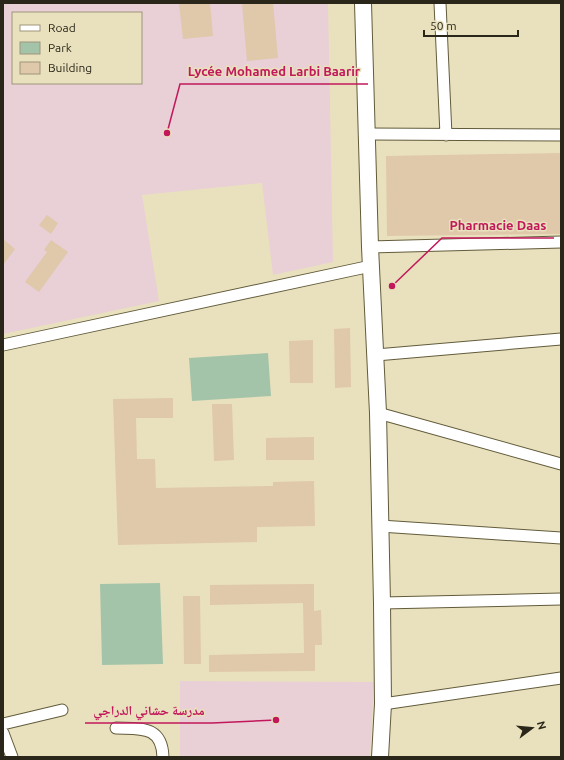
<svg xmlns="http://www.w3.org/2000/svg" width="564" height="760" viewBox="0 0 564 760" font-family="Ubuntu,'Noto Naskh Arabic',sans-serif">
  <rect width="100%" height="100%" fill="#e9e1bd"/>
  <path fill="#e9cfd6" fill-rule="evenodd" d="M3,3H328L333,262L273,275L262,183L142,195L159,301L3,334ZM13,13H141V83H13Z
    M180,681L374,682L370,757H180Z"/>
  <path fill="#a4c4aa" d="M268,353L271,396L192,401L189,358Z
    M160,583L163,664L102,665L100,584Z"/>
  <path fill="#e0c8aa" d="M179,3H210L213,36L183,39Z
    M242,3H273L278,58L247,61Z
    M561,153V234L387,236L386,156Z
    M47,215L58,223L51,234L39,225Z
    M3,239L15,249L3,265Z
    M51,240L68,252L39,292L25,282L47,252L44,250Z
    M350,328L351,387L335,388L334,329Z
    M313,340V383H290L289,341Z
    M173,398V418H136L137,459H155L156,488L273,486V482L314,481L315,526L257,527V542L118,545L113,399Z
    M212,404H232L234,460L214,461Z
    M314,437V460H266V438Z
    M314,584V611L321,610L322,645H315V671L209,672V655L304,653L303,603L210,605V585Z
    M183,596H200L201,664H184Z"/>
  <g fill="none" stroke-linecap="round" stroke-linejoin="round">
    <defs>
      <path id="street" d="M440,3L446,135
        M368,134L561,135
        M370,247L561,242
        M3,345L371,266
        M376,355L561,339
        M378,413L561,464
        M380,526L561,538
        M382,603L561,599
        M383,704L561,678
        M3,724L62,710
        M116,728C140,729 162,725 163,757
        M3,733L12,757"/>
      <path id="secondary" d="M363,3L370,247L378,413L382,603L383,704L380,757"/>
    </defs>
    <use href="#street" stroke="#625b3b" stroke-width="13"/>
    <use href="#secondary" stroke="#625b3b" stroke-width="18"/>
    <use href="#street" stroke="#fff" stroke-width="11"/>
    <use href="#secondary" stroke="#fff" stroke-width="16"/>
  </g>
  <path fill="none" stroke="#c2185b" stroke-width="1.5" d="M167 133L180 84H368M392 286L442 238H554M276 720L212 723H85"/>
  <g fill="#c2185b" stroke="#e9e1bd" stroke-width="1.5">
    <circle cx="167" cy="133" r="4"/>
    <circle cx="392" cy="286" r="4"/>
    <circle cx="276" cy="720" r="4"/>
  </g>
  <g font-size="13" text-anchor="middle" font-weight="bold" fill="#c2185b" stroke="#e9e1bd" stroke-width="3" stroke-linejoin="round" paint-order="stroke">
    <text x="274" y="76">Lycée Mohamed Larbi Baarir</text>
    <text x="498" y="230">Pharmacie Daas</text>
    <text x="149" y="715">مدرسة حشاني الدراجي</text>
  </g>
  <rect width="564" height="760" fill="none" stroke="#2a2619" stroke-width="8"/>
  <rect x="12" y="12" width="130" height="72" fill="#e9e1bd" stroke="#9d967b"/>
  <rect x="20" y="25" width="20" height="6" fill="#ffffff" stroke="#9d967b"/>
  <text x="48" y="32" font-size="12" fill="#2a2619">Road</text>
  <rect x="20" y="42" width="20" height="12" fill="#a4c4aa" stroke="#9d967b"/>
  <text x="48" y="52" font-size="12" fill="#2a2619">Park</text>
  <rect x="20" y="62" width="20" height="12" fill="#e0c8aa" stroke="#9d967b"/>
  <text x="48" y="72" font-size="12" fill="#2a2619">Building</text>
  <g transform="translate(532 728) rotate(74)" stroke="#e9e1bd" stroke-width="3" paint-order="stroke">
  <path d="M0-3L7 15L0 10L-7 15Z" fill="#2a2619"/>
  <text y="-6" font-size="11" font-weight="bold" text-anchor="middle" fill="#2a2619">N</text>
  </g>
  <path d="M424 30v6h94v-6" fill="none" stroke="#2a2619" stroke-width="2"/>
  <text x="430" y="30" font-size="12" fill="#2a2619" stroke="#e9e1bd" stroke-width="3" paint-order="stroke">50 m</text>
</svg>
